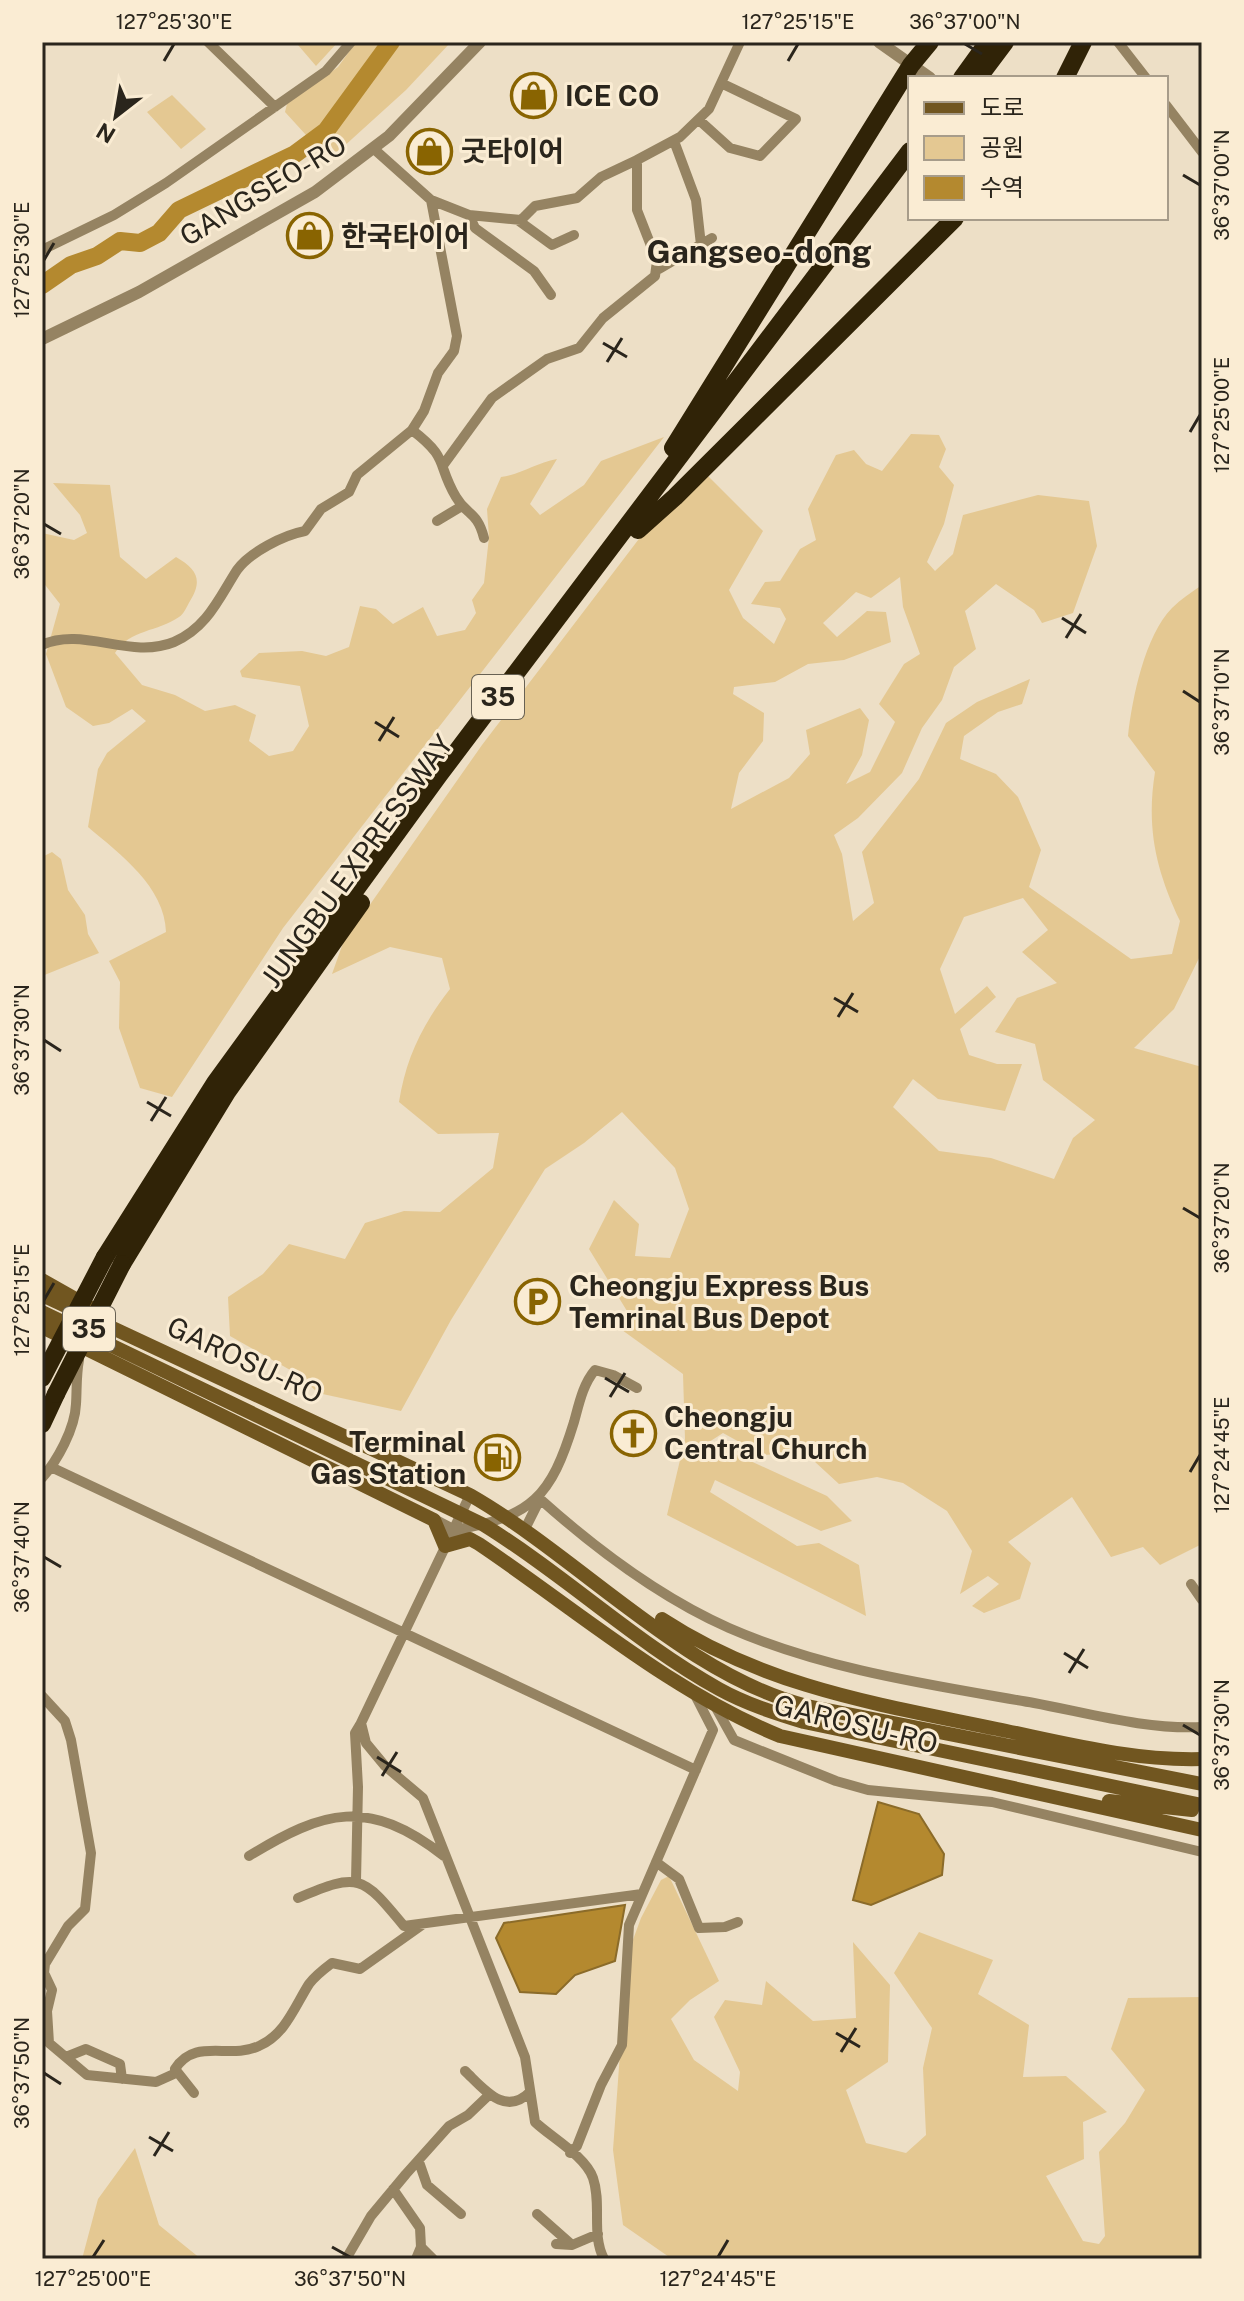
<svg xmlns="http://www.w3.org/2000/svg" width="1244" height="2301" viewBox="0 0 1244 2301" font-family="'Public Sans','Noto Sans KR',sans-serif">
  <rect width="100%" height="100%" fill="#eddfc6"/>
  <path fill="#e4c892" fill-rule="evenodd" d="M302,42H338L316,66L298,45Z
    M356,42H383L328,119L306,135L285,112L287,104L338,67Z
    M398,42H451L406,90L331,158L314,143L331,131Z
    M172,95L206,129L181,149L147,112Z
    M911,434L939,435L946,449L939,467L954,485L944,524L927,562L935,571L953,554L963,515L1038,495L1089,501L1097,546L1073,613L1042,623L1034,610L996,584L965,611L976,649L954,667L942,700L922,728L902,773L858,818L834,835L842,854L853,921L874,903L862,852L919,779L946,723L977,702L1030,679L1022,704L998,712L964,736L960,759L996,774L1018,797L1041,850L1029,887L1131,959L1172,954L1180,921C1156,870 1146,828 1155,772L1128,736C1132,699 1145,635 1172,608C1181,599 1192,592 1202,585V952L1174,1009L1134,1048L1202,1067V1544L1160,1565L1143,1547L1111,1557L1072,1497L1008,1542L1031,1563L1020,1599L984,1613L972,1606L999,1584L988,1576L960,1594L972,1551L947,1511L903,1483L877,1477L839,1484L814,1461L794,1453L763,1455L723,1433L709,1442L827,1496L852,1521L821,1531L715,1480L710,1492L797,1546L819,1543L859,1565L866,1616L667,1515L685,1439L683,1374L622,1330L627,1311L589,1249L614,1200L639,1224L635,1256L670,1258L689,1209L675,1168L622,1112L584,1143L545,1169L451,1320L401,1411L318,1393L299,1375L230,1336L228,1297L263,1274L289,1244L345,1259L365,1223L404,1211L440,1212L493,1168L499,1133L438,1134L399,1102C406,1058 422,1025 450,989L442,958L390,947L332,974L343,943L482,745L696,464L763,531L729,590L743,618L774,644L786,619L780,608L751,604L765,582L780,581L800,549L816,540L808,509L836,455L854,450L866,464L882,471ZM900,577L903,607L920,654L904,664L879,704L895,722L870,772L846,784L862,755L869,720L860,708L806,730L810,754L789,778L731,809L739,773L763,741L764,713L733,694L734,687L775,682L808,664L844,660L891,642L886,612L867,611L837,637L823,623L856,592L871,598ZM1023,898L1048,930L1022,952L1057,983L1017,998L995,1032L1035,1044L1043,1080L1095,1120L1073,1138L1054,1179L991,1158L939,1151L893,1107L913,1079L938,1099L1005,1111L1022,1064H997L969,1055L960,1029L996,997L987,986L955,1014L940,969L964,917Z
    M664,437L283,928L172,1097L140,1088L119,1028L120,982L109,961L166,932C165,887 120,854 88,827L98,769L107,753L146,721L132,709L109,723L93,726L66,707L46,654L60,604L42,581V533L74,540L87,533L80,515L53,483L110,485L120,557L146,579L176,557C197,569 203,580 190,601C187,606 184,614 179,617C158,632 130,629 115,653L142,685L175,695L205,711L235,705L256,715L249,741L269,756L293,751L309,726L300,686L242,677L240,671L259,653L302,651L326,656L349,647L360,606L376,609L393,624L423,607L437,636L465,630L476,613L472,600L484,583L489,537L487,509L501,477C522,474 536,463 557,459L530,504L540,515L584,485L601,461Z
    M52,852L61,859L68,890L85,915L88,934L99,953L42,976V857Z
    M669,1876L719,1981L690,2000L671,2019L694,2060L738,2091L740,2072L714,2017L725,2000L762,2005L766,1981L813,2021L856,2018L853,1942L890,1985L888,2062L846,2090L866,2143L906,2153L926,2135L923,2068L932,2028L894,1973L919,1932L993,1960L978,1994L1029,2025L1023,2077L1066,2076L1107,2112L1083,2122L1084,2159L1046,2176L1083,2241L1099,2244L1105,2236L1099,2152L1125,2123L1145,2090L1111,2049L1128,1998L1202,1997V2259H672L623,2225L613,2150L627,1956L641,1918L661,1880Z
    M135,2148L159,2225L201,2259H82L98,2199Z"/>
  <path fill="#b4892f" stroke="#8b6b29" stroke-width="2" d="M878,1802L919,1814L944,1854L942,1875L871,1905L853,1900Z
    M625,1905L615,1961L575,1975L556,1994L520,1992L496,1938L504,1923Z"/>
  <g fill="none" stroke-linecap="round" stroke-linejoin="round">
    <path stroke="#b4892f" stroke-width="18" d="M42,285L71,265L97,256L120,241L140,243L159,233L179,210L295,154L326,131L391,42"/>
    <path stroke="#958362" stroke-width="10" d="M208,42L275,107
      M1118,42L1146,78
      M1166,105L1202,152
      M699,120L730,148L760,156L796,119L723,84
      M674,141L696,200L701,245
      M431,200L469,215L521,220L535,206L577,198L601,177L637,160
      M469,215L475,228L534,271L551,295
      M519,221L552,245L574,235
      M42,250L114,215L166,183L326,71L351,42
      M659,269L712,238
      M412,430C450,459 436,463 456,497C467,516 477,511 484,538
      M444,464L492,398L547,359L579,348L603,318L655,276L657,261L637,210V160L680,137L709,109L740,42
      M437,521L462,506
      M42,645C83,626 130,660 174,642C207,628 219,598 237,570C250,552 284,535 305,531L321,509L349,492L357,475L412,430L424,411L438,373L454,351L457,336L431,200L374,149
      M53,1468L696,1770
      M42,1478C57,1461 75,1429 76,1404C77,1389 76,1376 79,1360
      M470,1495L361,1723L366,1743L385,1766L423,1798L525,2057L535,2122C552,2138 585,2156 593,2178C602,2204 591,2234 604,2259
      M525,1529L540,1499C597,1550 659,1597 729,1628C825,1670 932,1685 1034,1703C1088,1713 1147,1730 1202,1727
      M454,1530C532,1517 551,1497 574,1422C579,1404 583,1384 595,1370L613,1375L637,1388
      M1191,1584L1202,1600
      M42,1696L65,1721L71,1740L91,1853L85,1909L68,1926L45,1964L44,1973L52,1990L47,2011L49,2043L87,2075L156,2082L176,2073
      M715,1706L734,1740L836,1781L868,1790L992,1802L1202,1852
      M249,1856C324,1810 368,1797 444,1856
      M656,1862L679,1879L699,1928L725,1927L738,1922
      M356,1881L358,1787L355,1733L361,1723
      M298,1898C359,1872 362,1875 404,1926L642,1894
      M66,2057L86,2049L120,2064L122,2079
      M465,2071C484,2089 505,2117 530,2092
      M194,2093L175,2069C195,2037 229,2060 259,2046C285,2035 295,2006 309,1984C315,1976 324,1969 332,1963L360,1969L422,1925
      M570,2153L577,2146L601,2085L622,2045L629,1925L713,1730L695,1695
      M419,2162L427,2185L461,2214
      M393,2189L420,2228L421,2247L433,2259
      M537,2214L572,2245
      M556,2244L572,2245L598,2234
      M346,2259L371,2216L406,2174L449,2126L468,2115L490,2094
      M416,2259L421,2247"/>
    <path stroke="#958362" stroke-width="12" d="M879,42L930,78
      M42,339L139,292L315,192L389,136L480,42
      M434,1520L470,1539"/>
    <path stroke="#715620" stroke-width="14" d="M42,1280L88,1306
      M42,1295L470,1495C580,1558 686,1676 807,1706L1202,1784
      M42,1312L484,1525C565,1575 636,1643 719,1689C746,1704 775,1713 804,1722L1202,1805
      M42,1327L434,1520L445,1546L470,1539L479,1544C577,1610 670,1691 780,1736L1202,1830
      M662,1619C766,1687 877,1704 997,1729C1065,1743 1132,1761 1202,1759
      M1109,1801L1192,1810"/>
    <path stroke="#302307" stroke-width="18" d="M962,78L988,42
      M978,78L1005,42
      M1065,78L1083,42
      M673,448L911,65L930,42
      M638,530L675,497L955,218
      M105,1257L215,1083L439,775L910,151
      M122,1264L227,1092L361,903
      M42,1424L56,1394"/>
    <path stroke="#302307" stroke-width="18" d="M42,1378L105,1257
      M56,1394L122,1264"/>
  </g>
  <path fill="none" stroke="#2a251c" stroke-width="3" d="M965,44L982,54M164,61L174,44M788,61L798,44M1183,175L1200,185M44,260L54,243M603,343L627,357M607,362L622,338M1190,432L1200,415M44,524L61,534M1062,618L1086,633M1066,638L1081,614M1183,691L1200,702M375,722L399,737M379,741L394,717M834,998L858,1012M838,1017L853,993M44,1040L61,1051M147,1102L171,1116M151,1121L166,1097M1183,1208L1200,1218M44,1300L54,1283M605,1378L629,1392M610,1397L625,1373M1190,1472L1200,1455M44,1557L61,1567M1064,1653L1088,1668M1069,1673L1084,1649M1183,1725L1200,1735M377,1757L401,1772M382,1776L397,1752M836,2033L860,2047M841,2052L856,2028M44,2073L61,2084M149,2137L173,2151M154,2156L169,2132M332,2247L350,2257M93,2257L104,2240M718,2257L728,2240"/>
  <defs>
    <symbol id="shop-ring" viewBox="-11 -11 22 22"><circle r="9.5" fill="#faecd3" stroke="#896401" stroke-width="1.5"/><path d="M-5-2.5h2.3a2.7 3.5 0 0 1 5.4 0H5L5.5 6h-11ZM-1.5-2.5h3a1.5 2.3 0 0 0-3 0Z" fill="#896401"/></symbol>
    <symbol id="parking-ring" viewBox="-11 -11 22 22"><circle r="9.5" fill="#faecd3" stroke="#896401" stroke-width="1.5"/><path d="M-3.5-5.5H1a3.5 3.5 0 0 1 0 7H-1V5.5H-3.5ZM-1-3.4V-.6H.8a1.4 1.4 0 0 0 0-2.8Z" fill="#896401"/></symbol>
    <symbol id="church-ring" viewBox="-11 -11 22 22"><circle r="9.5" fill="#faecd3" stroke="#896401" stroke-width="1.5"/><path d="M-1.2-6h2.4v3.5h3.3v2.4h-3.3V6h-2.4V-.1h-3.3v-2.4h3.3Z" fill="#896401"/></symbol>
    <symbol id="fuel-ring" viewBox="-11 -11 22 22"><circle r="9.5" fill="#faecd3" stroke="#896401" stroke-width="1.5"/><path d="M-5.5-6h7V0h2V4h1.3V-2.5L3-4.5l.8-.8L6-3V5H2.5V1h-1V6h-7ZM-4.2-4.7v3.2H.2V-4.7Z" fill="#896401"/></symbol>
  </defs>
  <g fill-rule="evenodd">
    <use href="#shop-ring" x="508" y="70" width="51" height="51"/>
    <use href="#shop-ring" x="404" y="126" width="51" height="51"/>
    <use href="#shop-ring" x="284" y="210" width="51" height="51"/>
    <use href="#parking-ring" x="512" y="1276" width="51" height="51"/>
    <use href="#church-ring" x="608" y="1408" width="51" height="51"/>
    <use href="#fuel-ring" x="472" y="1432" width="51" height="51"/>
  </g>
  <g text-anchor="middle" stroke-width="6" stroke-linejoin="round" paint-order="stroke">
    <g fill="#faecd3" stroke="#686153" stroke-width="2">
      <rect x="472" y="675" width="52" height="44" rx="6"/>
      <rect x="63" y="1307" width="52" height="44" rx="6"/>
    </g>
    <g font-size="26" font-weight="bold" fill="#2a251c">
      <text x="498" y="706">35</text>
      <text x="89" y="1338">35</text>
    </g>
    <g font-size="28" font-weight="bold" fill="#2a251c" stroke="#faecd3" text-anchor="start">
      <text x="565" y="106">ICE CO</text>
      <text x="461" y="161">굿타이어</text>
      <text x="341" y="246">한국타이어</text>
      <text x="569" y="1296">Cheongju Express Bus<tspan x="569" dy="32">Temrinal Bus Depot</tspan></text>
      <text x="664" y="1427">Cheongju<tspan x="664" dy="32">Central Church</tspan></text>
      <text x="466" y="1452" text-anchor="end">Terminal<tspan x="466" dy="32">Gas Station</tspan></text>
    </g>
    <g font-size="28" fill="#2a251c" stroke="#faecd3">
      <text transform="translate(263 190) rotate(-31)" y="10">GANGSEO-RO</text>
      <text transform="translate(357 861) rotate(-54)" y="10">JUNGBU EXPRESSWAY</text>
      <text transform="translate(245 1360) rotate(25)" y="10">GAROSU-RO</text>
      <text transform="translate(856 1724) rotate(14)" y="10">GAROSU-RO</text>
    </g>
    <g font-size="32" font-weight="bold" fill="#2a251c" stroke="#faecd3">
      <text x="759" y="263">Gangseo-dong</text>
    </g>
  </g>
  <rect width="1244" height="2301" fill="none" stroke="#faecd3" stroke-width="88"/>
  <rect x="908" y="76" width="260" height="144" fill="#faecd3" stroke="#a79c8a" stroke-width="2"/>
  <rect x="924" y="102" width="40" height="12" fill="#715620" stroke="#a79c8a" stroke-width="2"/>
  <text x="980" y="116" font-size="24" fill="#2a251c">도로</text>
  <rect x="924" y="136" width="40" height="24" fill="#e4c892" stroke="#a79c8a" stroke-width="2"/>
  <text x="980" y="156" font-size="24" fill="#2a251c">공원</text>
  <rect x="924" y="176" width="40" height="24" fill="#b4892f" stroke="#a79c8a" stroke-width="2"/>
  <text x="980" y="196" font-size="24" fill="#2a251c">수역</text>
  <g transform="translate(116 116) rotate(211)" stroke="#faecd3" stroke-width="6" paint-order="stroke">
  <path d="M0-6L14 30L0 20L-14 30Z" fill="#2a251c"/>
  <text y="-12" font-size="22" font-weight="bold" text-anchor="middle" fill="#2a251c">N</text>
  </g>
  <rect x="44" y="44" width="1156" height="2213" fill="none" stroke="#2a251c" stroke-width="3"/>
  <g font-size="20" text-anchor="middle" fill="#2a251c">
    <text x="174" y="29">127°25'30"E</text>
    <text x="798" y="29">127°25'15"E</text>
    <text x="965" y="29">36°37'00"N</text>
    <text transform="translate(1222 185) rotate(-90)" y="7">36°37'00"N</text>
    <text transform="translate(22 260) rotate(-90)" y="7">127°25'30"E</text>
    <text transform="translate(1222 415) rotate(-90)" y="7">127°25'00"E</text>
    <text transform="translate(22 524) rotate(-90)" y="7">36°37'20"N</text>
    <text transform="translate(1222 702) rotate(-90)" y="7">36°37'10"N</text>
    <text transform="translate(22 1040) rotate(-90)" y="7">36°37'30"N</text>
    <text transform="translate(1222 1218) rotate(-90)" y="7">36°37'20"N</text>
    <text transform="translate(22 1300) rotate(-90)" y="7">127°25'15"E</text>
    <text transform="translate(1222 1455) rotate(-90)" y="7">127°24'45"E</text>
    <text transform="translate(22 1557) rotate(-90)" y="7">36°37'40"N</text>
    <text transform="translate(1222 1735) rotate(-90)" y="7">36°37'30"N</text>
    <text transform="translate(22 2073) rotate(-90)" y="7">36°37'50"N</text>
    <text x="93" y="2286">127°25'00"E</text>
    <text x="350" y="2286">36°37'50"N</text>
    <text x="718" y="2286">127°24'45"E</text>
  </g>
</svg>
